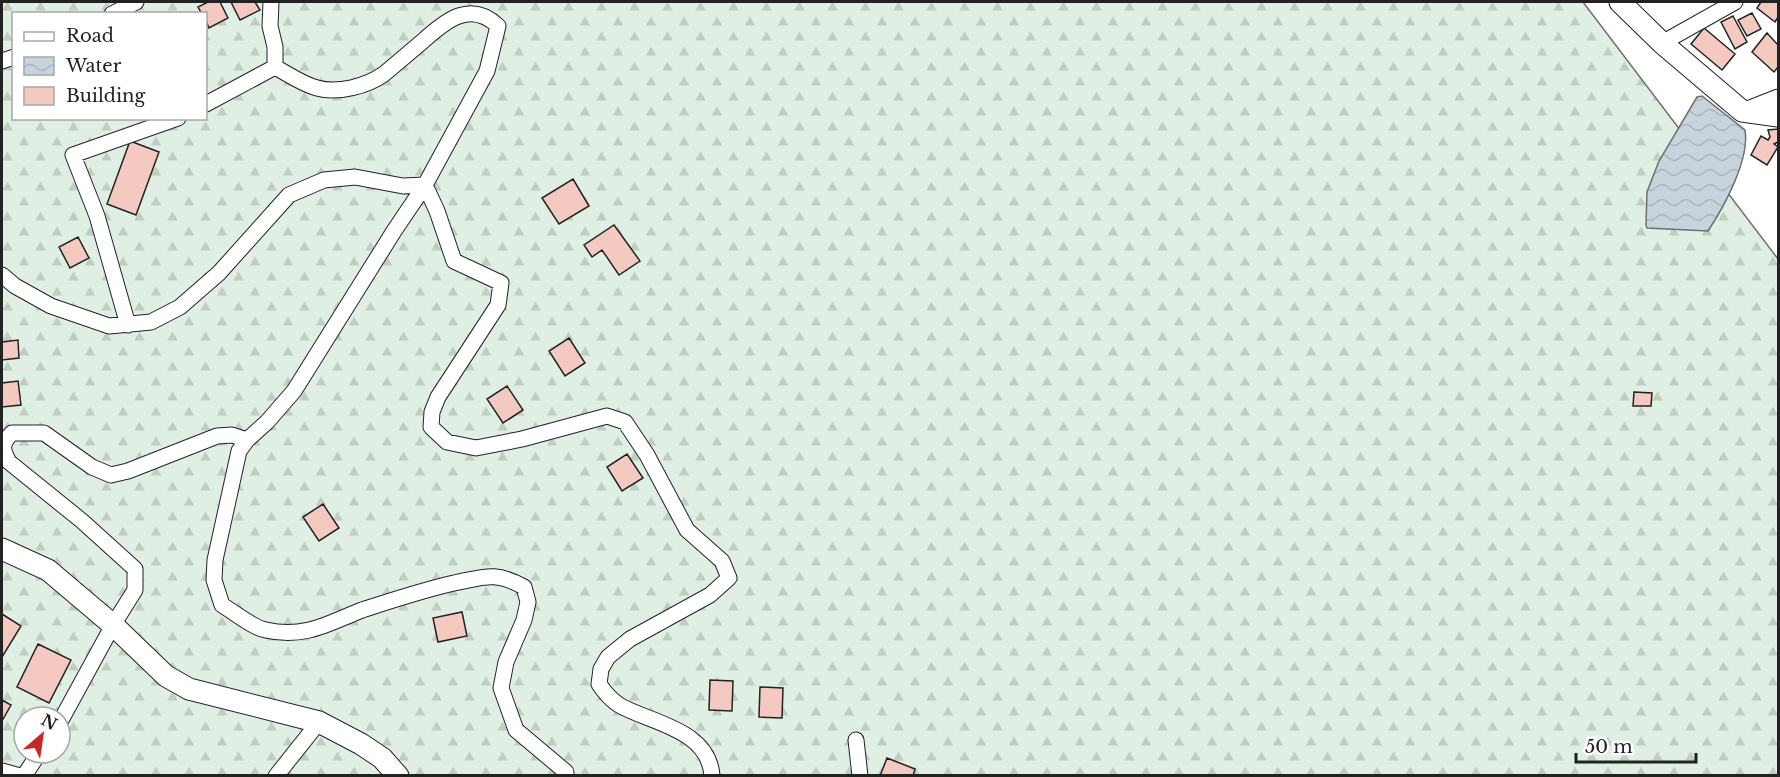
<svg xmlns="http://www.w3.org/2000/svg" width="1780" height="777" viewBox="0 0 1780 777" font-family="'Libre Baskerville',serif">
  <defs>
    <pattern id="forest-firs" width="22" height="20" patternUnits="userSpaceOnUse" patternTransform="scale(1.5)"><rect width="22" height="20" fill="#e0efe3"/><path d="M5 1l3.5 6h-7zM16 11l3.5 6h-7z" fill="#c0cdc2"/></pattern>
    <pattern id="water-waves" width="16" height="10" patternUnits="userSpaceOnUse" patternTransform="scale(1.5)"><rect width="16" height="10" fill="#c7d3dd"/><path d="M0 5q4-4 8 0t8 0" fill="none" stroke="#abb5bd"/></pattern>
  </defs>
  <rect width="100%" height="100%" fill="#fff"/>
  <path fill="url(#forest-firs)" stroke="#6f6f6f" stroke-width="1.5" fill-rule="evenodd" d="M2,2H1583L1778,259V775L2,776ZM14,14H206V118H14ZM24,717H60V753H24Z"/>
  <path fill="url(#water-waves)" stroke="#6f6f6f" stroke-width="1.5" d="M1702,96L1745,130C1750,159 1724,207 1708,231L1647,228L1646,225L1647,192L1659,161L1697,97Z"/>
  <path fill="#f3c9c0" stroke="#222" stroke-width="1.5" d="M208,2H220L228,18L209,28L206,21V14H202L198,7Z
    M231,2H255L260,10L240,20Z
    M1761,2H1778V17L1775,22L1757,8Z
    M1752,13L1761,29L1747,36L1738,20Z
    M1733,16L1747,42L1735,49L1721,22Z
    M1704,28L1735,54L1722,70L1691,44Z
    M1767,33L1778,45V67L1774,72L1752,52Z
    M1778,129V142L1774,144L1778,147L1767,165L1751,155L1761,136L1768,140L1770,137L1768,130Z
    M130,141L159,152L136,215L107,204Z
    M573,179L589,206L559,224L542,198Z
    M614,225L640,261L619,275L602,250L592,257L584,245Z
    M78,237L89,258L70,268L59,247Z
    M569,338L585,363L565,376L549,351Z
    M18,340L19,358L2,360V342Z
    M18,381L21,405L2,407V383Z
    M507,386L523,410L503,423L487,399Z
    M1634,392L1652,393L1651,406H1633Z
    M627,454L643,478L622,491L607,467Z
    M323,504L339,528L319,541L303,517Z
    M462,612L467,636L438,642L433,618Z
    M2,614L21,626L2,657Z
    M38,644L71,660L49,703L17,687Z
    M710,680L733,681L732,711L709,710Z
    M760,687L783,688L782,718L759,717Z
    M2,700L11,705L2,721Z
    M887,758L915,769L913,776H880Z"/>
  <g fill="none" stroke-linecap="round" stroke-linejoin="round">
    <defs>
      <path id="street" d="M271,2L270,26L275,47V67
        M112,14L136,2
        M1662,43L1735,2
        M2,61L14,57
        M275,67C288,74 302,84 317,88C338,94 367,86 384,74C397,63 410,52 423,41C446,20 471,0 498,26L487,71L425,185L394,231L294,391L267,422L247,440L239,451L215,560L214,580L222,605C234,612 253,628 266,630C304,639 329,623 362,610C393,600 423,590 454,583C485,577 495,571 524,587L528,602L524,620L506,662L501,688L516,730L566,772V776
        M206,104L275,67
        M1745,110L1778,97
        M425,185L437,211L454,261L501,283L498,305L438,397L432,412L431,427L447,442L476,448L522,439L607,416L625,422L647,455L687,530L722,561L729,578L710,595L630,639L608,657L601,669L599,684C605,693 610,699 619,705C650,723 709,729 712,776
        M2,275L15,286L51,306L109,326L151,322L180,307L219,273L289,195L324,180L355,177L403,186L425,185
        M128,325L97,216L73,155L178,118
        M60,722L113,625L135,590V569L82,521L9,462C2,449 1,444 12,433H44L92,467L111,475L128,471L217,436L232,435L247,440
        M856,740L860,776
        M2,771L20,776
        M24,776L39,753
        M276,776L319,722"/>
      <path id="secondary" d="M1620,2L1662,43L1742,111L1778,116
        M2,549L48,570L113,625L166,676L189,689L319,722L361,744L382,758L398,776"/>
    </defs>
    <use href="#street" stroke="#222" stroke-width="17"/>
    <use href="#secondary" stroke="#222" stroke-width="23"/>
    <use href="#street" stroke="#fff" stroke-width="15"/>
    <use href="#secondary" stroke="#fff" stroke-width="21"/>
  </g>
  <rect width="1780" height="777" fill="none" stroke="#222222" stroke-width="6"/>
  <rect x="12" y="12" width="195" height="108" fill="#ffffff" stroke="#a7a7a7" stroke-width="1.5"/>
  <rect x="24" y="32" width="30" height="9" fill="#ffffff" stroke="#a7a7a7" stroke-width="1.5"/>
  <text x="66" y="42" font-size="18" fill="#222222">Road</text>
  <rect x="24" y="57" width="30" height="18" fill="url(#water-waves)" stroke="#a7a7a7" stroke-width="1.5"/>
  <text x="66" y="72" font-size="18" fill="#222222">Water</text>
  <rect x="24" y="87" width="30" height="18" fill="#f3c9c0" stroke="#a7a7a7" stroke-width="1.5"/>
  <text x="66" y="102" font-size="18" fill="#222222">Building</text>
  <g transform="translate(42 735) rotate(29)"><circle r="28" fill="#ffffff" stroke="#a7a7a7" stroke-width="1.5"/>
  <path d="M0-4.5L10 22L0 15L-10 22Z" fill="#c62828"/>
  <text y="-9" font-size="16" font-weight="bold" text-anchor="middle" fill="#222222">N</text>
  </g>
  <path d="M1576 753v9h120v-9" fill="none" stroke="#222222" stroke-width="3"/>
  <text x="1585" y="753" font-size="18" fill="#222222" stroke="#ffffff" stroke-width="4.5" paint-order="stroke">50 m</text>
</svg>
